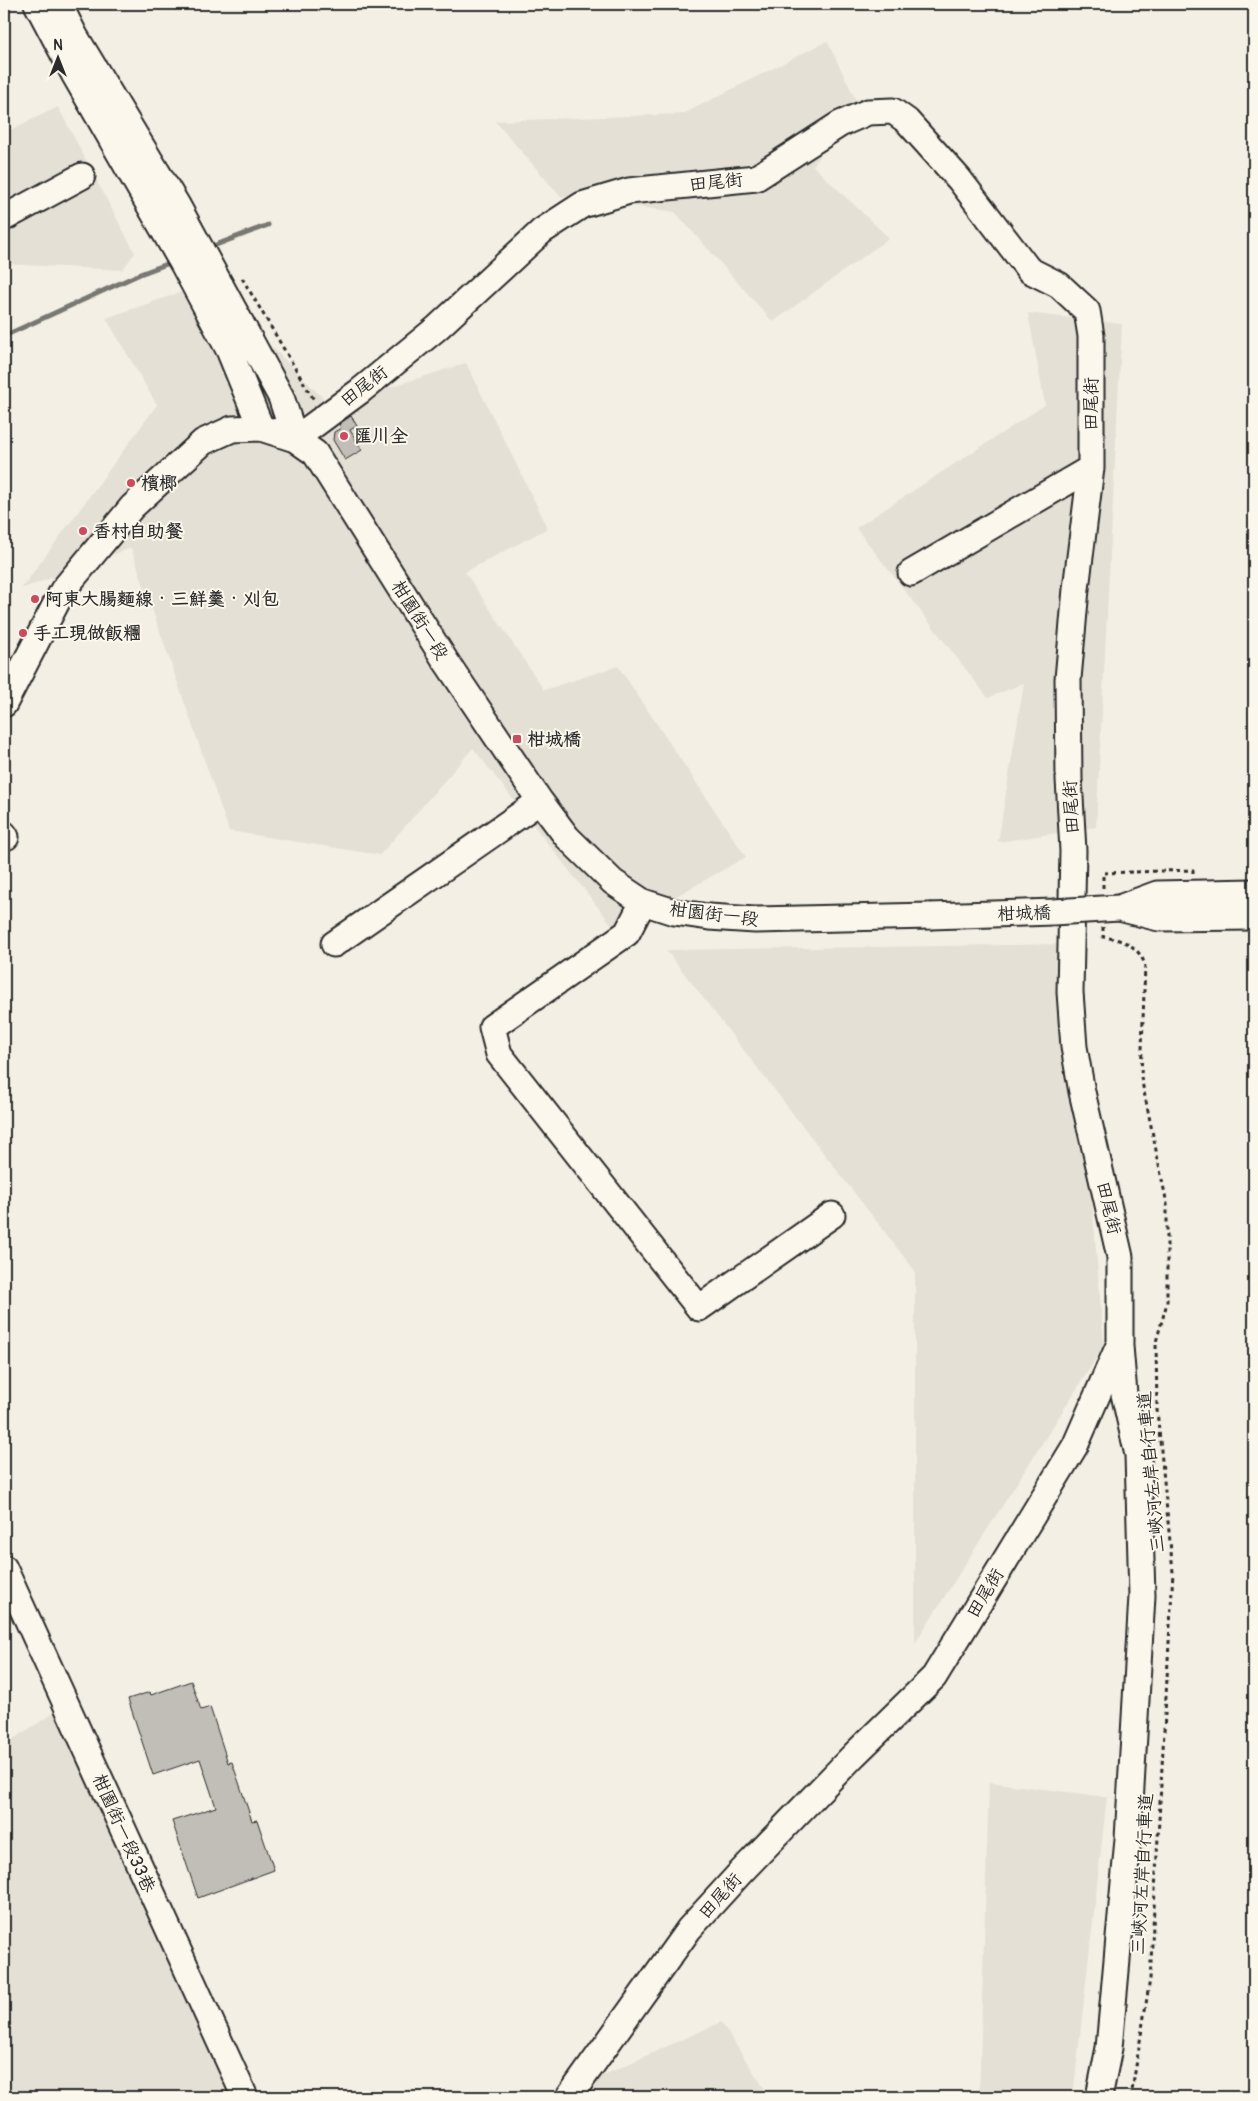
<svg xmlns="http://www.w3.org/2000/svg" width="1258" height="2101" viewBox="0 0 1258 2101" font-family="Pangolin,'LXGW WenKai TC',sans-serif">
  <rect width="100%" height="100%" fill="#f3efe4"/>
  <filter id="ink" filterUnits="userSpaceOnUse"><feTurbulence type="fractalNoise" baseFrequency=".02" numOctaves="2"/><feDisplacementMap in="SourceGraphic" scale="10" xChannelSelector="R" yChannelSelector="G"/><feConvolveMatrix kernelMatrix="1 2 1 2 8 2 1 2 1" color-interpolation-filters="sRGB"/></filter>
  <g filter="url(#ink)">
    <path fill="#e4e0d6" d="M827,41L856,100L813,166L889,238L773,322L675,212L560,196L495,121L683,114Z
      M58,107L135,253L122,270L4,264V133Z
      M208,283L331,406L466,363L548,528L465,572L544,690L618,666L746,857L616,930L473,748L380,855L229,831L131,548L21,589L157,405L106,318Z
      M1028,313L1122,324L1096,827L998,842L1024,683L988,698L856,528L1045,405Z
      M1071,944L1104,1346L915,1643V1271L666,950Z
      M66,1705L238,2097H4V1745Z
      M989,1782L1107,1797L1073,2097H979Z
      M721,2022L770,2097H555Z"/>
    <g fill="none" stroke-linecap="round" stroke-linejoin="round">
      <path stroke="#787772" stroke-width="5" d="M208,248L268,225
        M4,336L140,274L172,262"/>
    </g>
    <path fill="#c0beb6" stroke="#2b2b2b" d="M351,416L357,426L350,430L362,450L345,460L333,440L334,432L341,428L339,424Z
      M191,1681L201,1710L210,1707L228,1763L232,1762L252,1821L257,1820L274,1870L198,1898L172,1821L216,1807L200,1759L153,1775L128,1699L150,1692L151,1695Z"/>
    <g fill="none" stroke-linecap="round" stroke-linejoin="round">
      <defs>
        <path id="minor" d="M37,4L74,74L183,264L229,350L261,428
          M59,4L75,36L177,205L281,397L295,439L360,391L437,328L542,231L582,205L629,191L756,178L840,124L868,112L893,111L907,121L959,179L1029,270L1059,285L1087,311L1091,336V468L1076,589L1068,679L1069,779L1073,851L1070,992L1074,1047L1082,1092L1120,1257V1343L1075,1446L934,1677L854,1755L741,1872L689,1929L569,2097
          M4,218L82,176
          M911,573L1091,468
          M4,704L63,590L132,507L203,442L232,429L261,428L295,439L315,453L445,660L540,801L567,837L613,882L643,902L674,912L709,917L755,920L930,916
          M4,834L6,837
          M643,902L627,933L492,1027L499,1054L699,1308L832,1215
          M1119,908L1157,894L1254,892
          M1119,908L1159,918L1254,917
          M334,944L540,801
          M4,1568L245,2097
          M1099,2097L1109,2048L1128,1839L1142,1596L1138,1455L1124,1394L1120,1346"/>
      </defs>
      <use href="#minor" stroke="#2b2b2b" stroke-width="29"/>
      <path stroke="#2b2b2b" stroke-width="3" stroke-dasharray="4 4" stroke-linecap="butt" d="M242,278L314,400
        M1103,888V873L1193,870V874
        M1103,927V937C1124,940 1136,944 1145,964L1141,1077L1167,1204V1303L1156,1342L1157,1410L1173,1572L1150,1979L1131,2097"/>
      <use href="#minor" stroke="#fbf7ec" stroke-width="25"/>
      <defs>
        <path id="minor-bridge" d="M930,916L1053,912L1119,908"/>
      </defs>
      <use href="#minor-bridge" stroke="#2b2b2b" stroke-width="29" stroke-linecap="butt"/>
      <use href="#minor-bridge" stroke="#fbf7ec" stroke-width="25"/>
    </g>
  </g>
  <g fill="#d1495b" stroke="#fbf7ec" stroke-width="2">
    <circle cx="344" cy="436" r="5"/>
    <circle cx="131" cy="483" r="5"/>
    <circle cx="83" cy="531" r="5"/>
    <circle cx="35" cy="599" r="5"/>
    <circle cx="23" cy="633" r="5"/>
    <rect x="512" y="734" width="10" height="10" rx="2.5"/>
  </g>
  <g text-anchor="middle" stroke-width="4" stroke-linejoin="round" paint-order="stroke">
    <g font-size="18" fill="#2b2b2b" stroke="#fbf7ec">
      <text transform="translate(716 182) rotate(-6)" y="6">田尾街</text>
      <text transform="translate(364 386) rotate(-38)" y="6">田尾街</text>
      <text transform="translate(1091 404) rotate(-90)" y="6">田尾街</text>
      <text transform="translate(420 620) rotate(58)" y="6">柑園街一段</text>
      <text transform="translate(1071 807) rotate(-93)" y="6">田尾街</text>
      <text transform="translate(1024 913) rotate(-2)" y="6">柑城橋</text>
      <text transform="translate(714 914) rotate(7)" y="6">柑園街一段</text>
      <text transform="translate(1109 1208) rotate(77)" y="6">田尾街</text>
      <text transform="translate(1151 1472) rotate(-95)" y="6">三峽河左岸自行車道</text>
      <text transform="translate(985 1593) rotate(-59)" y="6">田尾街</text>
      <text transform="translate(124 1833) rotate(66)" y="6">柑園街一段33巷</text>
      <text transform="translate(1142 1874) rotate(-87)" y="6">三峽河左岸自行車道</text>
      <text transform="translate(720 1896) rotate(-48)" y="6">田尾街</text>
    </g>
    <g font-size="18" font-weight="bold" fill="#2b2b2b" stroke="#fbf7ec" text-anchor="start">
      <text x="354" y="442">匯川全</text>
      <text x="141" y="489">檳榔</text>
      <text x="93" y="537">香村自助餐</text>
      <text x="45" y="605">阿東大腸麵線‧三鮮羹‧刈包</text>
      <text x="33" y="639">手工現做飯糰</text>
      <text x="527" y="745">柑城橋</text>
    </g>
  </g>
  <rect width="1258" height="2101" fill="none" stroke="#fbf7ec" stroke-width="20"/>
  <rect x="10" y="10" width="1238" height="2081" fill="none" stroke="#2b2b2b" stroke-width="2" filter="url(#ink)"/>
  <g transform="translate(58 58)" stroke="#fbf7ec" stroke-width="4" paint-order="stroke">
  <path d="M0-4L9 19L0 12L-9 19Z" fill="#2b2b2b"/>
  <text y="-8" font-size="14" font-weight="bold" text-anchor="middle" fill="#2b2b2b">N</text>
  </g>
</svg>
